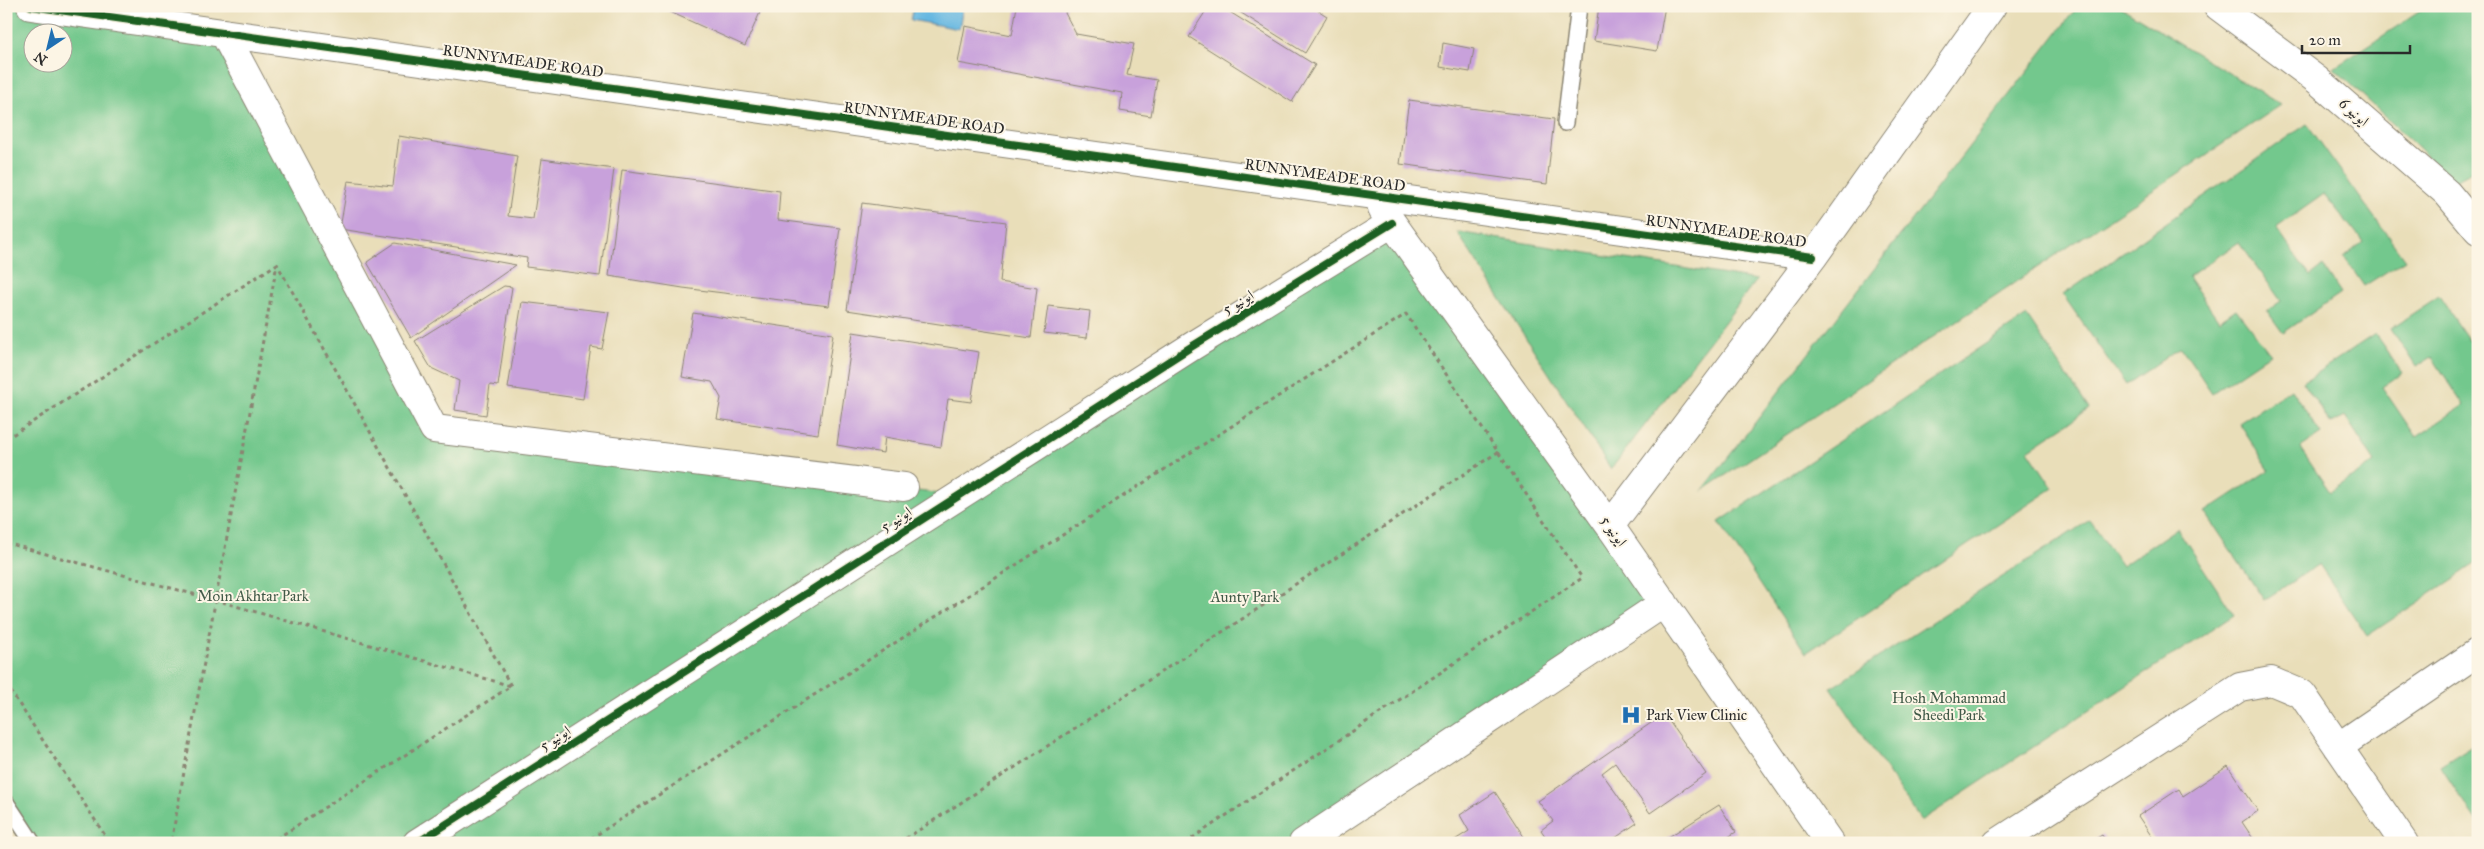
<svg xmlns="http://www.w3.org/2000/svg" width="2484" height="849" viewBox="0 0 2484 849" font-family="'IM FELL Great Primer',Amiri,serif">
  <rect width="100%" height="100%" fill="#fcf5e5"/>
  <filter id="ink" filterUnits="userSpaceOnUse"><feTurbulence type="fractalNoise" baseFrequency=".02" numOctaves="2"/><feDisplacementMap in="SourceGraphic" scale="10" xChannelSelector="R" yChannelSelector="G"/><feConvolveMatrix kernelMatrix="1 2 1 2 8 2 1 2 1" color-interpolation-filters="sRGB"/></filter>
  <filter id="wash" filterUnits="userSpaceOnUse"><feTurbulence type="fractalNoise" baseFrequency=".0096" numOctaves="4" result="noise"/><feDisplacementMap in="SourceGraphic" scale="20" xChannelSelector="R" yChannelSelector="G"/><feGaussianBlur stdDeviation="1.12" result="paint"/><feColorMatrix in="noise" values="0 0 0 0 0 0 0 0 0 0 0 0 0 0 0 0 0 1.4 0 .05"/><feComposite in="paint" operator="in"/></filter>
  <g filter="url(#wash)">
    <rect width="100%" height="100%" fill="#e9deb9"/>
    <path fill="#73c88d" stroke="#4f7a5c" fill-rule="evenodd" d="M6,6H37L224,33L434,429L957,496L417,843H33L6,802ZM32,32H62V62H32Z
      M2078,6H2119L2281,105L1702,491Z
      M2428,6H2478V168L2453,181L2334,68Z
      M2307,124L2405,260L2364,286L2344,257L2363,242L2324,194L2276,228L2310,276L2323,266L2341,293L2283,333L2267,311L2281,301L2239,242L2188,277L2219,321L2236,309L2270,354L2212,393L2181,347L2126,385L2063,295Z
      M1392,223L1664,603L1294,843H435Z
      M1457,232L1757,280L1611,469Z
      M2439,296L2478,354V562L2367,636L2319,564L2264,600L2205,512L2269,470L2239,423L2291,389L2321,434L2300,448L2330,492L2375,462L2345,416L2331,424L2303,382L2375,334L2402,373L2382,387L2416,437L2464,405L2432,357L2416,367L2391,328Z
      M2027,316L2089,409L2028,450L2053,488L1806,653L1719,522Z
      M2090,520L2122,566L2177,528L2234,615L1921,821L1831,688Z
      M2478,742V823L2440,766Z"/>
    <path fill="#65b7e1" stroke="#487186" d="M914,6H963L959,29L911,20Z"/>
    <g id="blocks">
      <path fill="#c8a1db" d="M657,6H760L762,8L745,46Z
        M1017,6H1067L1065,13L1076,34L1134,44L1127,75L1157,80L1151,116L1120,111L1122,93L958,63L965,26L1012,35Z
        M1209,6H1220L1315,65L1292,102L1189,37Z
        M1230,6H1311L1327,16L1305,53Z
        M1599,6H1665L1657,51L1594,41Z
        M1443,43L1474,49L1470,72L1440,67Z
        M1409,100L1554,119L1547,184L1400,164Z
        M399,136L517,156L508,216L533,219L542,159L614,169L600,276L526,267L527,258L340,229L348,181L393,186Z
        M622,170L780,191L778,220L840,228L829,306L683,288L609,276Z
        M862,203L1006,222L1000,282L1037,288L1031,338L847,310Z
        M395,243L516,265L411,338L367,262Z
        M504,286L512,287L498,386L490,385L486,415L455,410L459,381L431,368L415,341Z
        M522,302L609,312L602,349L591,347L583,399L508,388Z
        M1048,306L1090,311L1087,338L1044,333Z
        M693,313L833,334L818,434L717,419L721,398L712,382L682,377Z
        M853,332L979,352L971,402L948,399L941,447L885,437L883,453L837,445Z
        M1664,714L1706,774L1650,813L1615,763L1602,773L1637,823L1608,843H1550L1541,830L1553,821L1538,801Z
        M2228,766L2258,811L2242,822L2256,843H2156L2138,816L2179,789L2183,796Z
        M1495,792L1528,843H1450L1469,831L1460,815Z
        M1719,805L1736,832L1719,843H1659Z
        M2102,835L2107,843H2089Z"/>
    </g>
  </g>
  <g filter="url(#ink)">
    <use href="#blocks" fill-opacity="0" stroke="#8a8472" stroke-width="1"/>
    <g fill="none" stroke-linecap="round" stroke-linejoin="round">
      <defs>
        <path id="lane" d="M1565,123L1579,6
          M6,802L33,843"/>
        <path id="street" d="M31,6L1813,257
          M2218,6L2317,80L2447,193L2478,230
          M224,33L434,429L904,487
          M1382,209L1610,526L1830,843
          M1610,526L1813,257L1992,6
          M2338,747L2478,652
          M417,843L1191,347L1392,223
          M1303,843L1664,603
          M1997,843L2240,687L2271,681L2302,694L2404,843"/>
      </defs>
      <use href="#lane" stroke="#8a8472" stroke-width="18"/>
      <use href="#street" stroke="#8a8472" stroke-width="30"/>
      <path stroke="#8a8472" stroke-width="3" stroke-dasharray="4 4" stroke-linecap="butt" d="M6,439L277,264L171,843
        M6,543L215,600L511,686
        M6,684L110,843
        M270,843L511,686L277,264
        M584,843L1406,314L1582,578L1185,843
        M899,843L1498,452"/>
      <use href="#lane" stroke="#fff" stroke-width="15"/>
      <use href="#street" stroke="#fff" stroke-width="28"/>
      <defs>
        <path id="cycleway" d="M31,6L1813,257
          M417,843L1191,347L1392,223"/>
      </defs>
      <use href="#cycleway" stroke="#fcf5e5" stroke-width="11"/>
      <use href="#cycleway" stroke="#1b5e20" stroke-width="8"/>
    </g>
  </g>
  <defs>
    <symbol id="hospital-bare" viewBox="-9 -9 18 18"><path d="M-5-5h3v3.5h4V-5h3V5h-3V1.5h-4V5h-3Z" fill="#1f6fb2" stroke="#fcf5e5" stroke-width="2.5" paint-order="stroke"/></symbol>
  </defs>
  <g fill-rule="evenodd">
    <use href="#hospital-bare" x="1617" y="701" width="28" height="28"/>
  </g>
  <g text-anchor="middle" stroke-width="4" stroke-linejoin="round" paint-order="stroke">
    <g font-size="15" fill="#2b2b2b" stroke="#fcf5e5">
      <text transform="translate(523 61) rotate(8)" y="5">RUNNYMEADE ROAD</text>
      <text transform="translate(2354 112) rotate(41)" y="5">ایونیو 6</text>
      <text transform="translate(924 118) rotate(8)" y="5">RUNNYMEADE ROAD</text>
      <text transform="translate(1325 175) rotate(8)" y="5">RUNNYMEADE ROAD</text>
      <text transform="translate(1726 231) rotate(8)" y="5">RUNNYMEADE ROAD</text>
      <text transform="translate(1238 302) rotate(-31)" y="5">ایونیو 5</text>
      <text transform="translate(896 519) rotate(-33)" y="5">ایونیو 5</text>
      <text transform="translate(1614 531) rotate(55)" y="5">ایونیو 5</text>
      <text transform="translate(555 738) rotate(-33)" y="5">ایونیو 5</text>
    </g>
    <g font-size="15" fill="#415a48" stroke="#fcf5e5">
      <text x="253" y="601">Moin Akhtar Park</text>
      <text x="1245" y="602">Aunty Park</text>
      <text x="1949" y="703">Hosh Mohammad<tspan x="1949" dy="17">Sheedi Park</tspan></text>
    </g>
    <g font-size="15" fill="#2b2b2b" stroke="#fcf5e5" text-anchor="start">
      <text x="1646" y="720">Park View Clinic</text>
    </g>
  </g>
  <rect width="2484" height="849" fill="none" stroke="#fcf5e5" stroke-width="25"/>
  <g transform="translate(48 48) rotate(215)"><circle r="24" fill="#fcf5e5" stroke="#a8a49b"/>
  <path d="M0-4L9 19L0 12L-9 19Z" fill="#1f6fb2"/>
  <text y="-8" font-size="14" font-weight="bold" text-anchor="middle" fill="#2b2b2b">N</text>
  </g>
  <path d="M2302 45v8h108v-8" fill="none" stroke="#2b2b2b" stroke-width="2.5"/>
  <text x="2309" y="45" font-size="15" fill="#2b2b2b" stroke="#fcf5e5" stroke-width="4" paint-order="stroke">20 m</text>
</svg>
